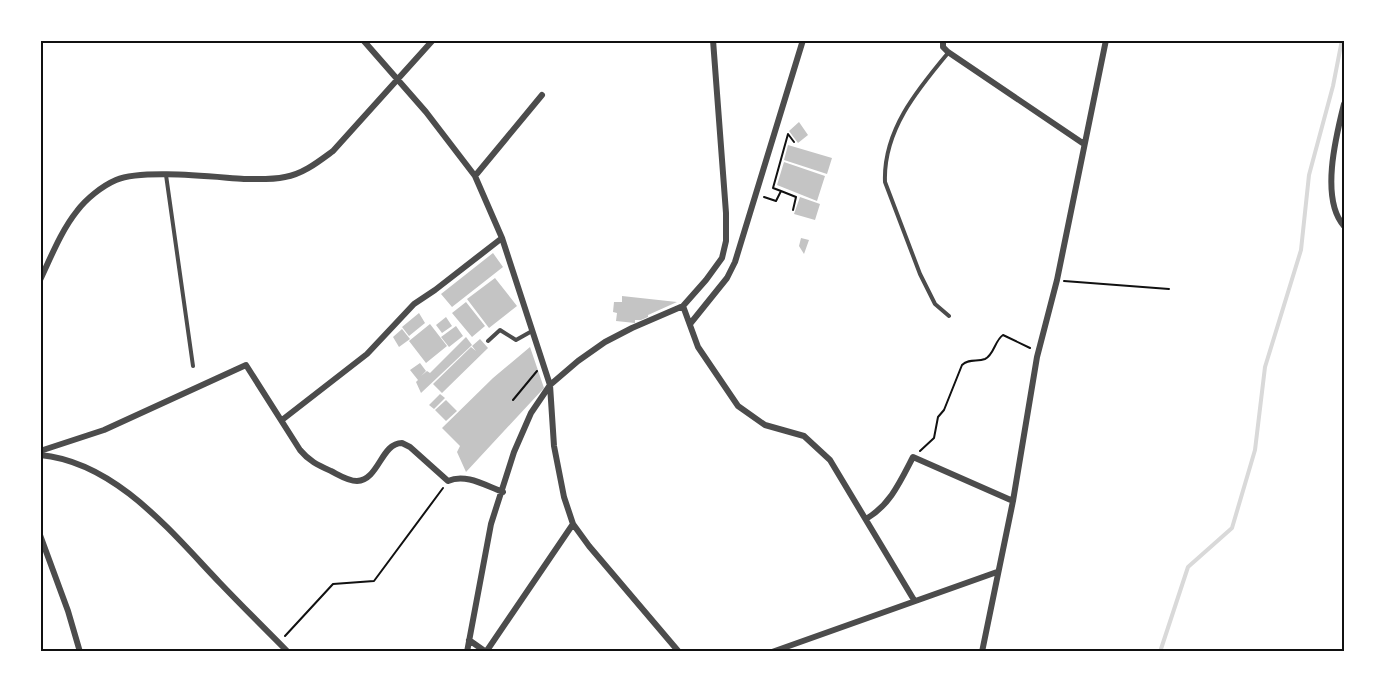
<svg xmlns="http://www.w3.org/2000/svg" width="1385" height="692" viewBox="0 0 1385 692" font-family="Lato,sans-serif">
  <rect width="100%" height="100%" fill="#fff"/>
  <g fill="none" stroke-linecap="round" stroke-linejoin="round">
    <path stroke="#d9d9d9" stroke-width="4" d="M1160,652L1188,567L1232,528L1255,450L1265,367L1301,250L1309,175L1333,86L1342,40"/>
  </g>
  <path fill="#c4c4c4" d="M799,122L808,135L798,143L789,131Z
    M788,145L832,158L827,174L784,160Z
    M784,162L825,176L817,201L777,185Z
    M800,197L820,204L815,220L794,214Z
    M801,238L809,240L804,254L799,246Z
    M493,253L503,267L452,307L441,294Z
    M495,278L517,306L489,328L467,299Z
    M622,296L677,302L648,315V317L641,320H635V323L616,321L617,313L613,312L614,302H622Z
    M466,302L485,326L472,337L452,313Z
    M419,313L425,323L409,336L402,327Z
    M446,317L452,326L442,333L436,325Z
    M430,324L447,346L426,363L409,341Z
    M456,326L463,336L449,347L441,337Z
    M402,329L410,339L399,347L393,337Z
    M466,337L472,345L421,393L416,382L418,380L410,370L420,363L426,371L421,376L427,371L430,373Z
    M480,339L488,348L442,393L433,384L471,347L476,351L472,346Z
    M530,347L544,388L466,472L457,452L460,446L442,428L493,378Z
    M440,394L445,398L434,409L429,405Z
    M446,400L457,411L446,421L435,410Z"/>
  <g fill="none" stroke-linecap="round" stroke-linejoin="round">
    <path stroke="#111" stroke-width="2" d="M781,191L796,197L793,210
      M764,197L776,201L781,191L773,188L788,134L794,142
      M1064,281L1169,289
      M513,400L537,371
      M920,451L934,438L938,417L944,410L962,365C969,358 977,362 985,359C994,355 995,340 1003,335L1030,348
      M285,636L333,584L374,581L443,488"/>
    <path stroke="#4c4c4c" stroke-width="4" d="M948,53C917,90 883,131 885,182L920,274L935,304L949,316
      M166,175L193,366
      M488,341L500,330L516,340L532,331"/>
    <path stroke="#4c4c4c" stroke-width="6" d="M363,40L426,112L475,176L502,238L550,385L554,446L564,497L573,524L589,546L679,652
      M943,40V47L948,52L1084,144
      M1344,104C1336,136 1320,199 1344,226
      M475,176L542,95
      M40,280C51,257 61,231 77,211C86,199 102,186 116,180C143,169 213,177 244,179C258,179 271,180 285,177C303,174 318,162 333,151L433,40
      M683,306L698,347L738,406L765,425L804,436L830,460L914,600
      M690,324L727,278L735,262L803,40
      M282,420L367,354L414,304L435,290L502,238
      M40,451L104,430L246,365L300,450C309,461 318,465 331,471C339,475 348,481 357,481C379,480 381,443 402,443L410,447L448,481C466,473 486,486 503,492
      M40,455C116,462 172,533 220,583C242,606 265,629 288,652
      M866,519C890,505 900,482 913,457L1013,501
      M40,535L68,611L80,652
      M469,640L486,652
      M467,652L491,524L514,452L531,413L550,385L578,361L605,342L632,328L683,306L706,280L722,258L726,241V213L713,40
      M486,652L573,524
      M772,652L997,572
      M982,652L1013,501L1037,357L1057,280L1106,40"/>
  </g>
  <rect width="1385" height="692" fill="none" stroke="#ffffff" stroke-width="84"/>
  <rect x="42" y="42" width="1301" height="608" fill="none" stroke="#111" stroke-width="2"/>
</svg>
